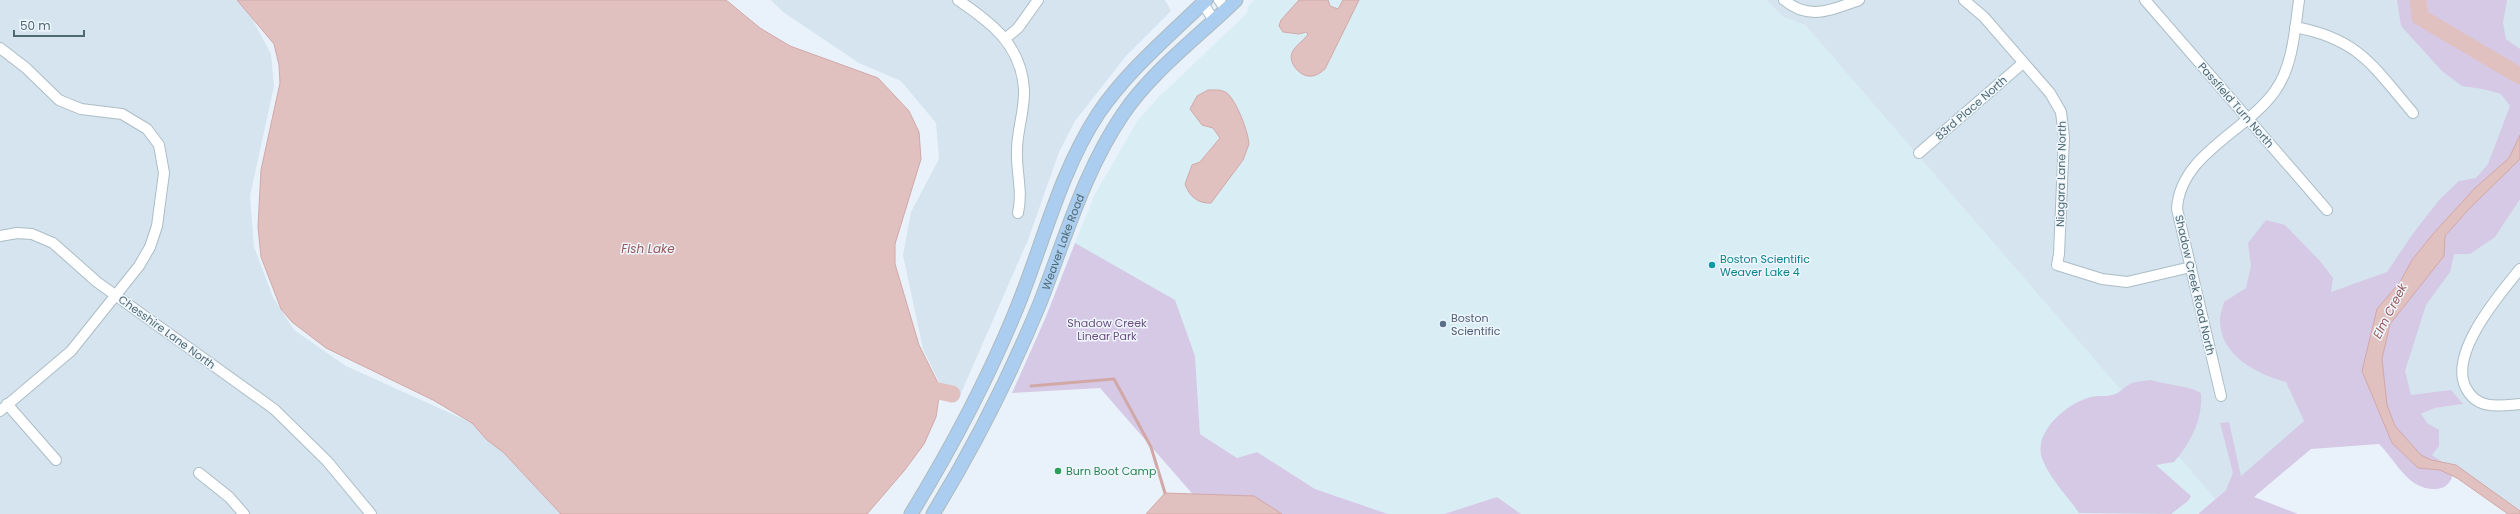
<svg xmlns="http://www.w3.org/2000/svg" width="2520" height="514" viewBox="0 0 2520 514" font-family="Poppins,sans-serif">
  <rect width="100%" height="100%" fill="#e9f2fa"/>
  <path fill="#d5e4ee" d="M0,0H236L247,9L271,54L274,86L250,196L254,247L273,297L294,330L346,366L472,423L487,440L503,452L561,514H0Z
    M771,0H1165L1171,11L1126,56L1075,121L1059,152L1028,240L958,400L940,384L923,349L903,255L911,212L939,159L936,123L901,81L859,63L783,12Z
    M1766,0H2520V514L2460,473L2426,464L2395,426L2435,408L2463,404L2388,398L2362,371L2215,499L1805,25L1783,17Z"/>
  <path fill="#d8eef4" d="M1254,0H1766L1783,17L1805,25L2215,499L2198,514H1521L1497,497L1444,514H1388L1315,489L1257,452L1237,458L1200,434L1195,356L1075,243L1095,194L1138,120L1159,97L1247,13L1248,6Z"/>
  <path fill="#d6c9e6" d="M2397,0H2507L2503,23L2506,39L2520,49V199L2495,237L2470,254H2454L2450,272L2426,305L2405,371L2411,395L2451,390L2463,404L2435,408L2421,414L2427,423L2439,430V446L2432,455L2448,466L2452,478C2448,485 2444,489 2435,489C2408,490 2396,461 2379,444L2311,449L2254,497L2298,514H2198L2226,490L2233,473L2220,423L2229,422L2241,476L2304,421L2286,382C2257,374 2220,356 2220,320C2220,314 2223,307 2224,302L2246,288L2251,266L2248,243L2266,220L2285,225L2320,261L2333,278L2331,292L2387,272L2412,235L2439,200L2459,181L2476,178L2488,164L2510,106L2501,94L2483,89L2462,86L2442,71L2401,26Z
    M1075,243L1175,300L1195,356L1200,434L1237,458L1257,452L1315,489L1388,514H1210L1100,388L1012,393L1045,319Z
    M2151,380C2167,385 2186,385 2201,393C2203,418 2191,443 2174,462L2156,465L2191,496L2188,501L2171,514L2079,513C2068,497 2052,481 2044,463C2029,435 2066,403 2091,397C2098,395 2106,397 2112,395C2119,394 2124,387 2130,384C2136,381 2145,381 2151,380Z
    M1497,497L1521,514H1444Z"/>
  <path fill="#e1c0c0" stroke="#d2a8a7" d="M237,0H726L760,28L790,46L878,78L909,111L919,132L921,159L895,244V264L919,345L938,383L939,397L936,417L924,444L904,471L867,514H561L503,452L487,440L472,423L433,400L326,348L292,322L281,309L261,257L258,227L261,170L280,83L279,65L274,44Z
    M1299,0H1328L1330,6L1338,9L1343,0H1359L1325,69C1320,73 1315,77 1308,76C1299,75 1288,62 1292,53C1295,45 1304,41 1308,34L1306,32L1299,34L1283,32L1279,26L1281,20Z
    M1208,90C1215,90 1221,89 1227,93C1237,102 1248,131 1249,144L1243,160L1211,203C1198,204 1189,196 1185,184L1192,165L1200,162L1220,138L1213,128L1202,125L1190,109L1197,96Z
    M2520,135V159L2468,210L2445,236L2444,256L2390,324L2382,359L2387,405L2395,426L2421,455L2431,460L2456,465L2520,511V514H2508L2457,478L2440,470L2418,468L2392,443L2362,371L2377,309L2400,282L2412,260L2432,235L2475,188L2509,158Z
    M1165,493L1254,496L1282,514H1146Z"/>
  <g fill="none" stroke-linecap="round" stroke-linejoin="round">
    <path stroke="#d2a8a7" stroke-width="3" d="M1031,386L1114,379L1151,447L1165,493"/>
    <path stroke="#e1c0c0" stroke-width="17" d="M2418,0L2420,17L2520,76
      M916,386L952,394"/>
    <defs>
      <path id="minor" d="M958,0C992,23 1021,45 1024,89C1025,110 1017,130 1017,150C1016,172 1023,191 1018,213
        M1201,0L1214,21
        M1219,0L1226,10
        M1784,0C1809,21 1832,10 1859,0
        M1964,0L1984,17L2050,93L2061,112L2064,137L2059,254L2057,265L2102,279L2127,282L2191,267
        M2145,0L2327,210
        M2295,27C2359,39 2373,66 2413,113
        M1006,38L1018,28L1038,0
        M0,48L26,68L59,100L81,109L122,114L147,129L159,145L164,173L157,226L150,247L139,266L71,351L0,411
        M1919,153L2023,63
        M0,236L17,233L32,234L53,243L97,282L274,409L327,461L371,514
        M2520,269C2499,295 2448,354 2466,388C2477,410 2499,406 2520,404
        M2221,396L2177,209C2180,154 2246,132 2275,91C2293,66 2295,29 2299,0
        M7,404L56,460
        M199,473L229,497L244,514"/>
      <g id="major">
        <path d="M911,514C950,450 985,385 1014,315C1042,249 1058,175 1098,114C1127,71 1169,36 1206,0"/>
        <path id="s1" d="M933,514C974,447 1010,376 1040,303C1065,239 1084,171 1123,114C1151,72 1199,36 1236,0"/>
      </g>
    </defs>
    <use href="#minor" stroke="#abbdc6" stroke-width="12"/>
    <use href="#major" stroke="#aebabe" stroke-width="15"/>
    <use href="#minor" stroke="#fff" stroke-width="10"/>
    <use href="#major" stroke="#aacdf0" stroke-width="13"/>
  </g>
  <circle fill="#0f9aa8" stroke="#eff6fd" stroke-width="1.5" cx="1712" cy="265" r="4"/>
  <circle fill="#5c6f8a" stroke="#eff6fd" stroke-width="1.5" cx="1443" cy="324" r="4"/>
  <circle fill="#2e9e5b" stroke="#eff6fd" stroke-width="1.5" cx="1058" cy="471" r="4"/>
  <g text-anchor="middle" stroke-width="3" stroke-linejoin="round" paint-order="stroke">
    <g font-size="11" fill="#506a71" stroke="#eff6fd">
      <text transform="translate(2236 105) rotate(49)" y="4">Passfield Turn North</text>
      <text transform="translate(1971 108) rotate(-41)" y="4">83rd Place North</text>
      <text transform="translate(2061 174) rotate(-89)" y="4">Niagara Lane North</text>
      <text dy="4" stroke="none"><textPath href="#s1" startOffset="302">Weaver Lake Road</textPath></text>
      <text transform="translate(2195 285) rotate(77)" y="4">Shadow Creek Road North</text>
      <text transform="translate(167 332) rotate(36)" y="4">Chesshire Lane North</text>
    </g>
    <g font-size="11" fill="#0d838f" stroke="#eff6fd" text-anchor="start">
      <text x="1720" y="263">Boston Scientific<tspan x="1720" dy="13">Weaver Lake 4</tspan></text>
    </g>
    <g font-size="11" fill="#4e5e75" stroke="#eff6fd" text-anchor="start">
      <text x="1451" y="322">Boston<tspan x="1451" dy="13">Scientific</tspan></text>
    </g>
    <g font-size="11" fill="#6b4f80" stroke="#eff6fd">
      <text x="1107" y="327">Shadow Creek<tspan x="1107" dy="13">Linear Park</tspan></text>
    </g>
    <g font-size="11" fill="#27864d" stroke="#eff6fd" text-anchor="start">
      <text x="1066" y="475">Burn Boot Camp</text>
    </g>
    <g font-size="12" font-style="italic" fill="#955857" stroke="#eff6fd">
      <text x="648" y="253">Fish Lake</text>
      <text transform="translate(2390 311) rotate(-63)" y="4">Elm Creek</text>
    </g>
  </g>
  <path d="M14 30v6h70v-6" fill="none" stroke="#506a71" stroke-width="2"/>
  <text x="20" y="30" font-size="12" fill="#506a71" stroke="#eff6fd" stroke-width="3" paint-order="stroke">50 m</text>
</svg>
